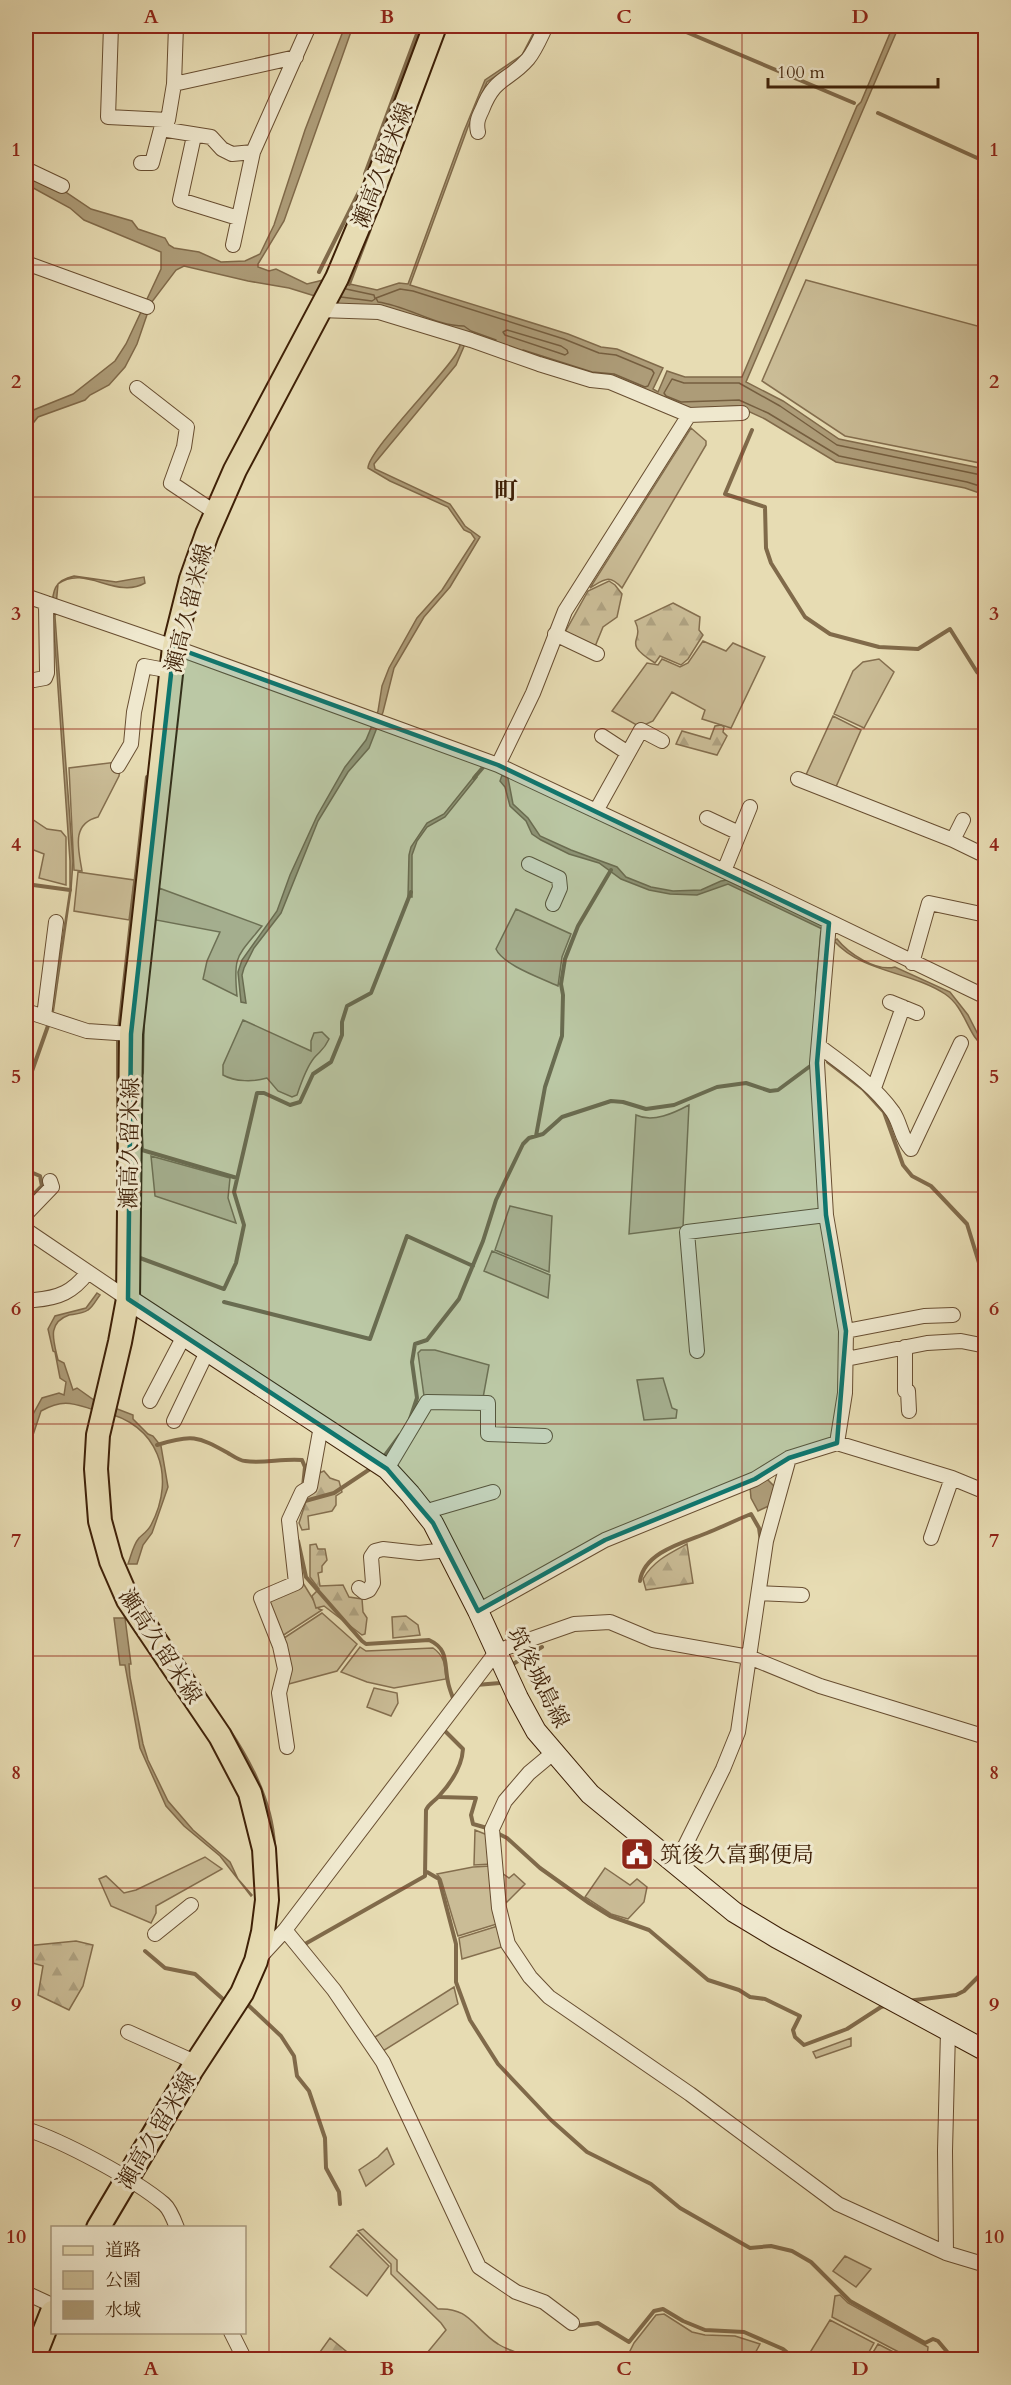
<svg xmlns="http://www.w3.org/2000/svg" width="1011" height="2385" viewBox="0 0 1011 2385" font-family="Cardo,'Noto Serif JP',serif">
  <defs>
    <pattern id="forest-firs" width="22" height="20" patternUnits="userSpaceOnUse" patternTransform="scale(1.5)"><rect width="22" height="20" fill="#cabc96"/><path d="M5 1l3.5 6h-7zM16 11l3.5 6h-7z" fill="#aea180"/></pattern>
  </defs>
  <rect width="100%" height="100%" fill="#e7dcb3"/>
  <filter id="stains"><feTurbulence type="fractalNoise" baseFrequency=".00333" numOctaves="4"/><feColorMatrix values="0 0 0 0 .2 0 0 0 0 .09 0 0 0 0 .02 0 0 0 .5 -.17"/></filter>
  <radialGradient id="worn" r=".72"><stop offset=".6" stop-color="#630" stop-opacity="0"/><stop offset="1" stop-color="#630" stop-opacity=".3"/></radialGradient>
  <path fill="#cabc96" stroke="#846e4e" stroke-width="1.5" d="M806,280L985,328V464L845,436L762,381Z
    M691,428L706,441V445L622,588C609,574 605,579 590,588Z
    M703,641L726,651L733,643L765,657L731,728L702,719L705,710L672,692L653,721L640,727L612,711L647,663L658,665L662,659L680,667L688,663Z
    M879,659L894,672L864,728L834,714L853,671L863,662Z
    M833,716L861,730L835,789L805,777Z
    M117,762L120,769L119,776L98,817C70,824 79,851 82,871L74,870L69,768Z
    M26,815L47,829L61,831L66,837V885L39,878L44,854L26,847Z
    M78,872L134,880L129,920L74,911Z
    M159,888L262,926C237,957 233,955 237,996L203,979L207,961L220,932L156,920Z
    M516,909L571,934L562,957L558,986C541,978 503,965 496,949Z
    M243,1020L311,1051V1041L314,1033L322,1032L329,1039C324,1050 321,1050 314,1058C306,1068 301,1083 297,1095L292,1097L278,1091L267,1078C254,1082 235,1082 223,1075V1065Z
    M689,1105L683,1227L629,1234L636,1115C653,1123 674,1113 689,1105Z
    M151,1156L230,1178L228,1198L236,1223L155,1196Z
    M510,1206L552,1216L549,1272L495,1250Z
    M492,1251L550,1275L548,1298L484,1271Z
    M421,1350H435L489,1365L483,1398L424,1396L418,1353Z
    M663,1378L672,1408L677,1410L676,1418L644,1420L637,1380Z
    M303,1583L319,1609L322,1610L279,1638L264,1600Z
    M322,1613L357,1644L337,1671L285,1685L281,1640Z
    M360,1647L366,1651L433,1648C445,1656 445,1666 446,1679L394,1688L367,1682L341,1672Z
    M374,1688L397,1693L398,1703L391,1716L367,1707Z
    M475,1830L490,1836L492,1864L474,1865Z
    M205,1857L222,1869L156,1906V1913L151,1923L111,1906L99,1879L106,1876L124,1893L136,1890Z
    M491,1866L500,1923L458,1936L441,1879L437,1874L473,1867Z
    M605,1868L630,1885L637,1879L647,1887L644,1902L628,1919L611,1914L585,1897Z
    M502,1873L509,1878L514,1874L525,1884L506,1903Z
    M501,1925L505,1946L462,1959L459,1938Z
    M454,1987L458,2004L383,2051L375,2037Z
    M851,2038V2046L816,2058L813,2052Z
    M387,2148L394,2164L366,2186L359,2170L378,2157Z
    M363,2229L397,2260V2271L438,2309C470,2307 474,2329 498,2344C507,2350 519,2352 528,2359H512L503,2356L500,2360L422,2359L446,2330L441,2323L391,2274V2264L358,2231Z
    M357,2234L389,2266L367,2296L330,2267Z
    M845,2256L871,2269L856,2287L833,2271Z
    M840,2295L848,2303L928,2347L927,2359H912L832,2317L835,2296Z
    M664,2314L692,2332L705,2335L735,2336L760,2344L752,2359H626L634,2343L656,2315Z
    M830,2320L874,2343L865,2359H806Z
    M878,2344L907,2359H869Z"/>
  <path fill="url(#forest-firs)" stroke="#846e4e" stroke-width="1.5" d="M609,581L615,585L622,594L617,617L603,627L594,649L563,636L588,591Z
    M673,603L700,617L699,630L703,635L688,659L681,665L660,656L655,663C619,640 646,643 635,621Z
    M721,725L724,727L723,732L727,736L717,755L676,744L682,731L710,739L715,726Z
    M324,1471L330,1478L339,1481L342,1492L336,1496V1505L332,1511L308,1516L309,1529L302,1530L299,1523L308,1495L319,1473Z
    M316,1544L318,1549H325L327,1560L322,1566V1572L318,1573L320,1586L343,1585L349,1597L362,1599L363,1612L367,1618L365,1634L362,1635L324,1606L316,1608L312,1596L319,1589L310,1577V1545Z
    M687,1544L693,1583L646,1590L643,1579C653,1561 670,1553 687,1544Z
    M406,1616L418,1625L420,1635L393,1638L392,1617Z
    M76,1941L93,1945L83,1986L69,2010L38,1995L43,1966L26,1961V1946Z
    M330,2338L347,2352L342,2359H315Z"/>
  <path fill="#ad9c78" stroke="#806a4a" stroke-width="1.5" d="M345,26H353L284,221L258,264V267L269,271L276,269L307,284L327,279L377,290L399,283L408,284L464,131L485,80L522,55L537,26H539L524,57L487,82L468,127L410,285L568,334L601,347L617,349L663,368L653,389L658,392L667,371L685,377H742L857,106L861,102L893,26H899L746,382L783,401L839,439L980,468L985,471V495L965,488L836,462L765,419L737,406L680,409L468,337L456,365L374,464L375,469L450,504L465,526L480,537L450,587L424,617L394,668L383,712L369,748L348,772L318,821L281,913L254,948L244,968L242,975L246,1003L241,1002L238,972L242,960L277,911L290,875L317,816L345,767L366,740L378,711L382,686L389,668L417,618L442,590L475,539L471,533L464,530L448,507L390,481L368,468C368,451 443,376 456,354C460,348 462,339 464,332L344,305L289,288L248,281L184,266L176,270L151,303L137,344L125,367L109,385L90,395L85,400L38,417L26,432V416L31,411L73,394L115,361L126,344L161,269V252L84,220L70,208L26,184V173L61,189L91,209L132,221L138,229L165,238L169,245L174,248L199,252L221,262L245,261L260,254L274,225L305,130Z
    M74,576L116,582L144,577L145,583C116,600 85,564 58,584L55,617L73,861L71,890L53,1014H51L70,889V861L53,616L51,615C53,594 51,581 74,576Z
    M476,774L477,777L445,817L427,827L417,841L412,855V897H408L409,855L411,847L427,823L444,814Z
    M502,775L508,778L513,804L528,818L540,836L571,850L617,867L626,877L651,887L673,891L701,890L721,881L727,880L823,926L822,929L728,884L697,895L670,894L649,890L621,879L599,863L569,854L541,840L532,834L526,821L510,806L505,787L500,781Z
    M837,939C848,953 876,972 895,967L950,992L968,1015L985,1048C967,1035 966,1008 945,994C910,971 863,973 834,941Z
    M97,1293L100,1295C96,1300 93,1307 88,1310C82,1314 75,1314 69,1315C46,1323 54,1342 58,1360L64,1363L73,1390L77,1388L94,1400L133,1415V1419L148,1434L153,1436L161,1446L168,1487L152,1533L143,1545L137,1564H128C131,1556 133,1545 139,1538C143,1534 148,1531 151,1525C177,1476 158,1423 102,1412C77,1406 67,1396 41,1411L26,1456V1427L42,1398L59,1393L64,1395L66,1382L60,1378L55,1352L53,1351L48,1329L55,1316L86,1308Z
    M766,1478L777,1489L773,1504L758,1511L751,1498L750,1487Z
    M114,1618H125L131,1664H129L130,1677L143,1744L148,1760L168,1801L193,1830L230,1862L238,1879L252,1895L251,1896L220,1856L184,1826L166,1806L140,1748L125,1665H120Z"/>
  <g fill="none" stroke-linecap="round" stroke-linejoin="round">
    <path stroke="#755e3f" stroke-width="1.5" d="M341,297L372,301L375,299L374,295L346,289
      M507,330L561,346L567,350L568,353L565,355L505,335L503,332Z
      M496,340L471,331L464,326C435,326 408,306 378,302L376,298L400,289L413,291L564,339L599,353L616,355L652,370L654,373L648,386L645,387L614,374L592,372L523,350
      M986,476L837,445L780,406L739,383H684L672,379L664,393L666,396L681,402L739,400L768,413L839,456L967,482L986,488"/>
    <path stroke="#806a4a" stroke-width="4" d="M672,26L854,103
      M878,113L986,162
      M365,174L420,26
      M319,272L359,192
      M349,284L370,229
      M752,430L725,494L765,507L766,548L771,563L805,617L830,634L879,647L918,649L950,629L977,672L986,680
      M474,778L485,765
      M26,884L70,890
      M817,991L822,932
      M119,1029L147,777
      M118,1037V1171
      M828,1062L863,1089L884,1112L903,1165L912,1176L931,1186L967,1224L984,1279L986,1299
      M142,1073L143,1021
      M26,1088L49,1023
      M141,1132L142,1150L237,1178
      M536,1136L545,1087L562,1036L563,995L561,984L565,959L578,926L611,870
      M26,1170L40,1176L42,1186L26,1202
      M140,1258L224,1289L236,1263L244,1225L234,1192L257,1093H264L290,1105L300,1102L313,1074L331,1062L342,1035V1022L347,1006L371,993L411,892
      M224,1302L370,1339L407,1236L473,1266
      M410,1419L417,1398L412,1362L415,1344L427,1340L459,1299L483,1241L496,1200L523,1144L529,1138L543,1134L562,1117L611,1101L623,1102L646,1109L674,1105L717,1087L746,1083L770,1091L778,1090L813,1064
      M157,1445C192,1434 197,1436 228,1453C233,1456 240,1461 245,1461C263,1464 283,1458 302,1460L305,1467L303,1487
      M383,1458L400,1435
      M304,1498L305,1501L334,1493L373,1467
      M298,1541L306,1577L362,1641L366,1644L429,1640C449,1649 444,1664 448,1682C449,1688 452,1695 454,1701
      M640,1581C644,1552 685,1542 707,1533C722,1527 736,1520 751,1514L759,1528L761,1542
      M510,1668L513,1664L542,1647
      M476,1685L500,1683L503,1679
      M229,1730C251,1763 272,1805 274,1845
      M439,1797L476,1798L471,1815L473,1824L487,1828
      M497,1833L507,1838L540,1868L589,1903L610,1916L649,1930L708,1980L739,1990L750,1997L765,1999L800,2016L793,2030L795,2037L804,2045L847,2029L881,2007L888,2005
      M427,1872L439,1879L456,1944V1982L470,2020L498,2064L551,2120L587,2152L651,2184L680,2208L750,2248L771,2246L792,2251L811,2262L850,2301L925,2343L933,2339L938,2341L954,2360
      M305,1944L425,1876L426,1810C429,1803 434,1802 439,1796C451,1783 462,1766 463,1749L444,1730L446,1727
      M145,1951L165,1968L195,1974L224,2000
      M907,2001L956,1995L964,1991L986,1969
      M247,2004L281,2036L294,2056L297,2076L309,2091L325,2138L326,2168L339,2192L340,2204
      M575,2326L598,2323L629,2342L654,2311L663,2309L683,2321L705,2330L744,2332L783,2349L796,2360"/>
    <defs>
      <path id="street" d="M111,26L108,117L168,120L174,84L176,26
        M174,84L296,57
        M478,132C476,123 478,118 482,110C495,76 508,82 528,59C536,49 541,36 546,26
        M194,136L180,200L238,218
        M141,163H152L161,129L211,137L222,149L232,154L253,152
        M26,169L62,186
        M233,245L253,152L309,26
        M26,263L147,307
        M319,310L379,312L471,340L539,364L591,380L610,382L689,415L742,413
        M137,388L187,427L184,447L171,483L216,513
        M26,596L174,647L498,765L756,886L986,997
        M555,634L597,654
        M34,680L45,678L47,673L46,603
        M602,736L628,753
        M498,765L533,693L565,611L689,415
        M118,766L131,744L134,712L144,666L171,671
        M798,779L953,840L986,856
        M596,811L641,730L662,741
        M707,818L739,833
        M953,840L963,820
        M529,864L559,878L560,888L553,904
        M724,871L750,807
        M829,923L817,1063L826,1215L846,1331L845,1393L837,1443
        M912,963L929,903L986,915
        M890,1002L917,1013
        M26,1011L87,1031L131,1034
        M44,1016L56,922
        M819,1046C845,1066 873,1084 893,1112C901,1124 901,1138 911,1149L961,1043
        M874,1088L903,1007
        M26,1214L52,1187L50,1181
        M26,1230L128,1299
        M34,1300C59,1298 73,1292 88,1272
        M846,1331L924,1316L953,1315
        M905,1347V1391H908L909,1411
        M697,1351L687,1232L826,1215
        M846,1359L927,1343L961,1341L986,1346
        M150,1401L184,1336
        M174,1421L207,1352
        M387,1469L427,1402L488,1403V1434L545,1436
        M424,1512L493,1492
        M931,1538L952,1478
        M359,1588L364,1592L369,1590L373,1583L371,1557L375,1551L383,1549L419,1553L447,1550
        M759,1593L802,1595
        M478,1611L605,1540L755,1479L789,1458L837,1443L952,1478L986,1492
        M287,1747L279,1693L285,1669L280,1646L261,1598L296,1583L289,1520L302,1492L310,1487L321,1426
        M553,1753L529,1773L505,1801L492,1829L499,1908L508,1944L530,1977L549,1997L690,2094L838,2204L946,2253L986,2265
        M676,1864L723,1769L738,1732L766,1541L789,1458
        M285,1930L334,1990L383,2062L479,2267L516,2292L544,2302L572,2323
        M155,1934L191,1905
        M261,1956L285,1930L497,1651L574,1624L610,1622L653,1640L749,1657L820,1686L986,1737
        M128,2032L197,2063
        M26,2129C63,2141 133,2178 164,2204C170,2209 174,2220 177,2228
        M946,2253L945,2151L948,2031
        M26,2293L52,2305
        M231,2332L245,2360"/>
      <path id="secondary" d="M128,1299L387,1469L410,1494L433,1523L478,1611L518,1698L536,1731L590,1794L734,1912L777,1938L986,2051"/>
      <path id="primary" d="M98,2228L191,2071L242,1993L256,1961L263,1932L267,1900L264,1849L250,1793L220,1736L128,1600L111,1561L100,1521L96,1469L98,1435L120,1342L128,1299L131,1034L174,647L191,579L207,534L235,470L337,278L369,202L435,26
        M33,2360L52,2312"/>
    </defs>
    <use href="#street" stroke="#684e31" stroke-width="16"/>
    <use href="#secondary" stroke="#3d1f06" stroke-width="22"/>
    <use href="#primary" stroke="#3d1f06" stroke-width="26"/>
    <use href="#street" stroke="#efe8ce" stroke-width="14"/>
    <use href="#secondary" stroke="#efe8ce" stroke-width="20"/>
    <use href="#primary" stroke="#e7dcb3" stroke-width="22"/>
  </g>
  <path fill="#0f766e" fill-opacity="0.2" stroke="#0f766e" stroke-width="4.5" stroke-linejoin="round" d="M174,647L498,765L829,923L817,1063L826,1215L846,1331L837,1443L789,1458L755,1479L605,1540L478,1611L433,1523L387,1469L128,1299L131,1034Z"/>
  <path fill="none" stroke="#8f2418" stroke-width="1.5" stroke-opacity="0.55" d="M269,26V2360M506,26V2360M742,26V2360M26,265H986M26,497H986M26,729H986M26,961H986M26,1192H986M26,1424H986M26,1656H986M26,1888H986M26,2120H986"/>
  <defs>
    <symbol id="civic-square" viewBox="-11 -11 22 22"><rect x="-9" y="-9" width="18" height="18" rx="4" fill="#8f2418" stroke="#efe8ce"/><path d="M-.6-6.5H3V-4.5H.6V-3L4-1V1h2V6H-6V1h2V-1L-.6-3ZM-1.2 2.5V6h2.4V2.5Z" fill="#fff"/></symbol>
  </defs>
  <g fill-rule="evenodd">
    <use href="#civic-square" x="618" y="1835" width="38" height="38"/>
  </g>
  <g text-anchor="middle" stroke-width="6" stroke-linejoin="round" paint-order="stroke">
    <g font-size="22" fill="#3d1f06" stroke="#efe8ce">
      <text transform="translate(382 165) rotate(-69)" y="8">瀬高久留米線</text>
      <text transform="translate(188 608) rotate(-76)" y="8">瀬高久留米線</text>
      <text transform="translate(129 1143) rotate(-89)" y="8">瀬高久留米線</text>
      <text transform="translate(161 1646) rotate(57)" y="8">瀬高久留米線</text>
      <text transform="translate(539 1677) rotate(63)" y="8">筑後城島線</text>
      <text transform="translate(156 2130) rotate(-59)" y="8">瀬高久留米線</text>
    </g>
    <g font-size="22" fill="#3d1f06" stroke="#efe8ce" text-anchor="start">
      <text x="660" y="1862">筑後久富郵便局</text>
    </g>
    <g font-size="24" font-weight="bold" fill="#3d1f06" stroke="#efe8ce">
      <text x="506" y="499">町</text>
    </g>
  </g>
  <rect width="1011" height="2385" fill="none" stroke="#e7dcb3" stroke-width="66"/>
  <rect x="51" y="2226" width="195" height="108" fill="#efe8ce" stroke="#a8987e" stroke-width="1.5"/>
  <rect x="63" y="2246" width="30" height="9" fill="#e7dcb3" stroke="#a8987e" stroke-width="1.5"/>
  <text x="105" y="2256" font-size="18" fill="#3d1f06">道路</text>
  <rect x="63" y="2271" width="30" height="18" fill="#cabc96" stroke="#a8987e" stroke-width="1.5"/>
  <text x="105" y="2286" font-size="18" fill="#3d1f06">公園</text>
  <rect x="63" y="2301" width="30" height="18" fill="#ad9c78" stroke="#a8987e" stroke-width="1.5"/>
  <text x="105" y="2316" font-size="18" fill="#3d1f06">水域</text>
  <path d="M768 78v9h170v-9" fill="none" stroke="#3d1f06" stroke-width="3"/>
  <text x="777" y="78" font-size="18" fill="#3d1f06" stroke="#efe8ce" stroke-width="4.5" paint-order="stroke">100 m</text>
  <rect x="33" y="33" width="945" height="2319" fill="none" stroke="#8f2418" stroke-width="2"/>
  <g font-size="20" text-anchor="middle" font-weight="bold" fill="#8f2418">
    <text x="151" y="23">A</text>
    <text x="387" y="23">B</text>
    <text x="624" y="23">C</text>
    <text x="860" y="23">D</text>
    <text x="16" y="156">1</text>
    <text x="994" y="156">1</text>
    <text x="16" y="388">2</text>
    <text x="994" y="388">2</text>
    <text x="16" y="620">3</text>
    <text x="994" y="620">3</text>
    <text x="16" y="851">4</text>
    <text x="994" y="851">4</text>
    <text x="16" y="1083">5</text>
    <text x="994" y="1083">5</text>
    <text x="16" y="1315">6</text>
    <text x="994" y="1315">6</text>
    <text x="16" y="1547">7</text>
    <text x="994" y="1547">7</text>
    <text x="16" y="1779">8</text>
    <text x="994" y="1779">8</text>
    <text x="16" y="2011">9</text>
    <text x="994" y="2011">9</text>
    <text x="16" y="2243">10</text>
    <text x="994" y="2243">10</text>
    <text x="151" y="2375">A</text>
    <text x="387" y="2375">B</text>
    <text x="624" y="2375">C</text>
    <text x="860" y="2375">D</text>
  </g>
  <rect width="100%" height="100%" filter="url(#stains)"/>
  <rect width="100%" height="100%" fill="url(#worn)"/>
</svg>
